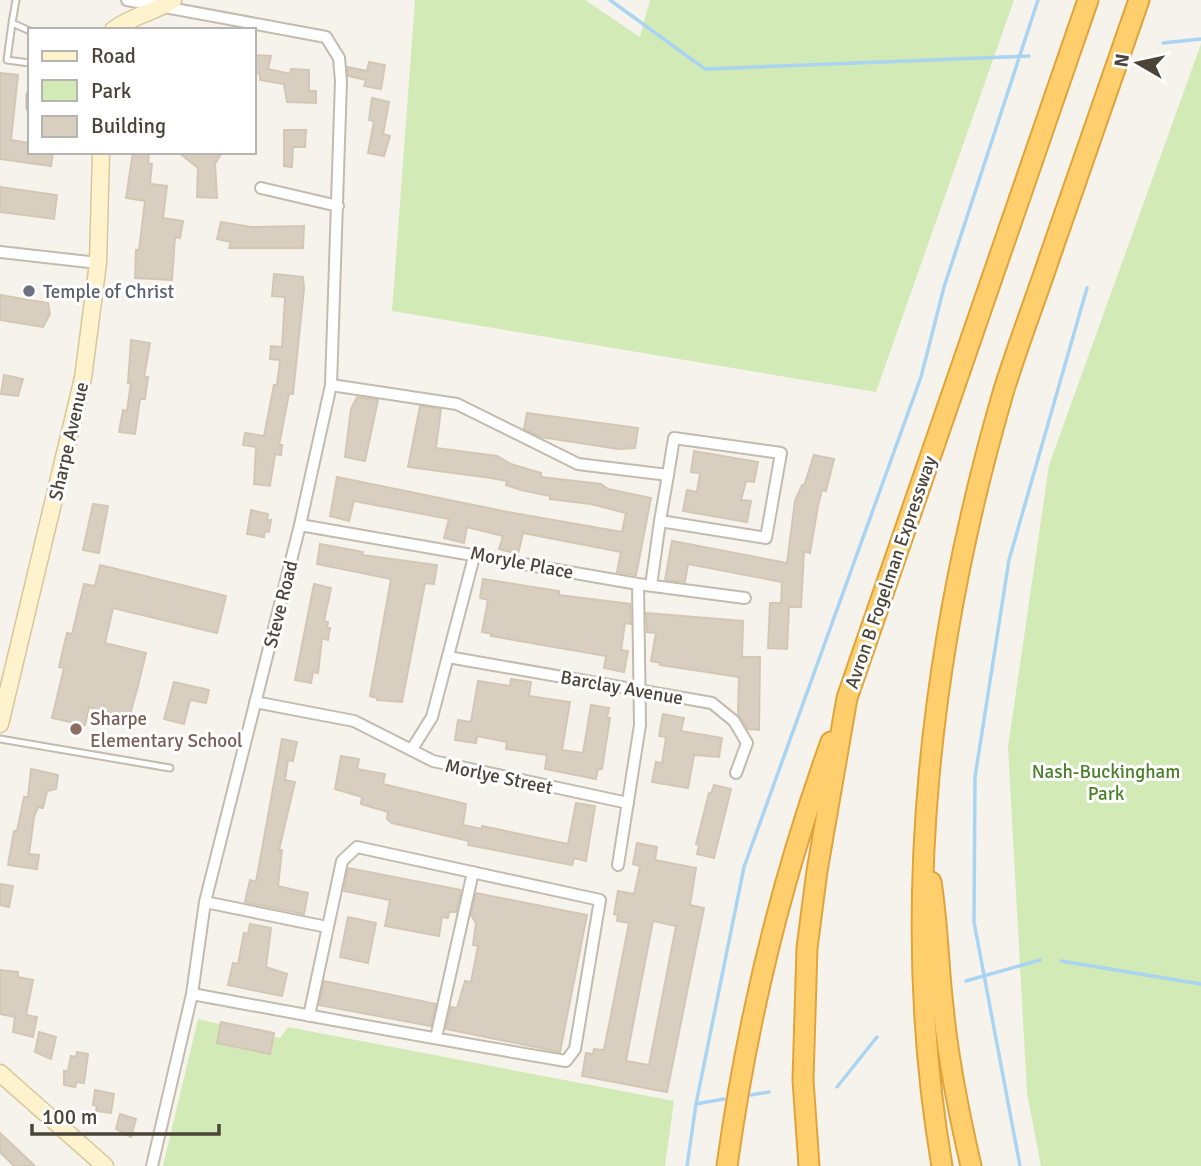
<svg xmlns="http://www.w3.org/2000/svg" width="1201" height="1166" viewBox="0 0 1201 1166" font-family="Signika,sans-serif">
  <rect width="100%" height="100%" fill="#f6f3ec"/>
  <path fill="#d2eab5" d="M415,0H585L640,37L650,0H1014L876,392L392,311Z
    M1201,44V1166H1041L1027,1093L1008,747L1049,465Z
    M198,1019L280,1038L288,1027L674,1101L665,1166H163Z"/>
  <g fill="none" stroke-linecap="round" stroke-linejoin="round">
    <path stroke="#a9d4f2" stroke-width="3.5" d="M610,0L705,69L1029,56
      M1163,43L1201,39
      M1061,961L1201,984
      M966,981L1040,960
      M837,1087L877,1037
      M751,1095L769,1092
      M724,1099L696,1104L744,867L921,377L944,287L1038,0
      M687,1166L696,1104
      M1020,1166L974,922L975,777L1009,560L1087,288"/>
  </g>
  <path fill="#d8cfc1" stroke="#d3c7b4" stroke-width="2" fill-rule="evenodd" d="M254,55L271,56L268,69L290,74L291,69L309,70V91H316V103L287,102L284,84L260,80V74L254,73Z
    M369,62L385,65L381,89L364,86L366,80L348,76V67L367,71Z
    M0,73L18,75L11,140L30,143V152H53L51,166L0,159Z
    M372,98L389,102L383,134L390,136L384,156L368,153L374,121L369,120Z
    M284,130H306L305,147H293L292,167L284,166Z
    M133,152H149L148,163L152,164L150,184L167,186L163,218L183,221L180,238L175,237L172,280L135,278L136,250H139L145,201L126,198Z
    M178,152H222L215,164L217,198L197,197L198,168Z
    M0,187L57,195L54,219L0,212Z
    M221,222L251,227L304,226L303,248H229L231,242L217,239Z
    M274,274L303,277L304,289L293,394H289L279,445H282L281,455L275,454L270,486L254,484L256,447L243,445L245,433L264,436L274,385H277L280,360L270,359L271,346L282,347L285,297L272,296Z
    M0,295L48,303L50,314L43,327L0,320Z
    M131,340L150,343L144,377H148L145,399H140L135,434L119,432L123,410L127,411L131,383H128Z
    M4,375L23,379L18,396L1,394Z
    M357,397L378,400L365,461L345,457L351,409Z
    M420,406L441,409L436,448L497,456L511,464L541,473V477L601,484L608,489L651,498L636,575L617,572L621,552L523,533L518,554L499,549L503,536L467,527L464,543L444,538L449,519L354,501L349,521L330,516L337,477L508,512L622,532L626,513L591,504L550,499V496L521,490L506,485L507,481L491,478L408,467Z
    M527,413L638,428L635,448L618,449L541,437L524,429Z
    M694,451L758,462L754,482L746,481L741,500L751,501L747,522L683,511L687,490L697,492L700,473L691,472Z
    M814,455L834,459L826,491L822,490L818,506L810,553L804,551L801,607H789L787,649L768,648L770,603H781L782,582L688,564L685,582L665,580L672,541L787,563L795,501L802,485L804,486Z
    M93,504L108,506L99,553L83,550Z
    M251,510L268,514L267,520H271L269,532L265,531L264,537L247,534Z
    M320,544L363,552L362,555L437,565L434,584L425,583L402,702L377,700V698L370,696L391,579L317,564Z
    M100,565L226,596L217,633L113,608L105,643L146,653L138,686L129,718L89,707L85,725L52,718L64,668L59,667L67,633L72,634L84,584L95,586Z
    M483,579L559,591V595L630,604L631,624L625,623L621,650L628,651L624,672L604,668L606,656L491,636L492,634L482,632L488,600L480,598Z
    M314,584L331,588L324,621L328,622L327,628H330L328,640L322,638L318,673L313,672L311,683L295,680Z
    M646,613L743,621L742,657H760L759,730L748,729L738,714L739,677L660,665L661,663L651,661L656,633L647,632Z
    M511,679L531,682L529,696L570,702L562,750L583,753L591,705L609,708L607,718H610L602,769H598L596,779L545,769L547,755L506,749L507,742L477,736L476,743L455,740L458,720L471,722L478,681L510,686Z
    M174,682L209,690L206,703L190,700L184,724L164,719Z
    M663,714L684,718L681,731L722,738L719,757L694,755L688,788L652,782L656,762L662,763L666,737L659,736Z
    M282,739L297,742L293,761L288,760L285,780L295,782L279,850H282L278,886L308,893L304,914L245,902L250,880L256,882Z
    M341,756L359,759L357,769L385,774L383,784L466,804L463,825L482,829V826L568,844L576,803L595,806L586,861L574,858L572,865L468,845L469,841L392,823L387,819L388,812L361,804L362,797L335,789Z
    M31,769L58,775L56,789L47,791L43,808L38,807L34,817L29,854L39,855L37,869L8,865L14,831H17L24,797H28Z
    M714,785L731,789L714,858L697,854L699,845L696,844L709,793L711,794Z
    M637,843L657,847L655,860L696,868L690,905L704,908L667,1092L582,1076L586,1053L593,1054L594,1049L604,1050L629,923L617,921L618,915L614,914L618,891L634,894L640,866L633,864ZM653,921L676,926L649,1065L626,1061Z
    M348,868L461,890L456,912H449L448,918L442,917L439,936L385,926L390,900L344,891Z
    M0,884L13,886L9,907L0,905Z
    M476,893L587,915L560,1052L446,1029L451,1007L457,1008L465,981L471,982L478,946L473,945L476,923L471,915Z
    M348,917L376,923L368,963L340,957Z
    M250,924L271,928L266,967L287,974L282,996L228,985L233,963L238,964L244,933L248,934Z
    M0,970L18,972V977L33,980L26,1015L37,1017L33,1037L13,1032L15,1017L0,1014Z
    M324,981L436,1004L431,1026L319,1005Z
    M221,1022L274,1033L270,1054L217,1043Z
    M39,1032L56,1037L51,1059L35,1052Z
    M77,1052L88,1054L84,1083L77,1082L75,1087L64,1085V1071H68L71,1056L76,1057Z
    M95,1090L114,1094L111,1113L96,1111L97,1106L93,1105Z
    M120,1114L136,1119L131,1137L116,1129Z
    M0,1133L35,1166H14L0,1152Z"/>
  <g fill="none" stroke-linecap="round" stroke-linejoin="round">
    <defs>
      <path id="lane" d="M16,0L12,23L30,31
        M12,23L7,60L30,63
        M30,95V108
        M0,739L170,768"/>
      <path id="street" d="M127,0L326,37L339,58L341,81L331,385L300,525L205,902L192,994L152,1166
        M261,188L338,206
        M0,252L98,263
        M331,385L457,404L578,464L668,475L674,438L781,453L766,538L660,521L668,475
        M300,525L638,584L745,598
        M651,586L660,521
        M448,657L712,703L734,721L747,743L736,773
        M255,702L354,721L433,761L628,803
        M412,749L432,717L475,553
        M618,865L640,725L638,584
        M205,902L327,927
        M192,994C316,1017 441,1040 566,1061L575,1049L600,900L357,847L342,861L309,1016
        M436,1038L473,872"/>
      <path id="secondary" d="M113,30C133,15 153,13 173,0
        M0,724L83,378L98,263L101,152
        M0,1073L105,1166"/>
      <path id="highway" d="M931,882C938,924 938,965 943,1006C948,1060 959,1114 971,1166
        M727,1166C747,1021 781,880 831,742
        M809,1166L803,1080L807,948L817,871L847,698L1088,0
        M942,1166C898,910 931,641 1003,393C1017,347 1035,301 1050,256C1080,171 1109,85 1139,0"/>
    </defs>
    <use href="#lane" stroke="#c2bbae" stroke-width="9"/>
    <use href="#street" stroke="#c2bbae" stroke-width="14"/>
    <use href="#secondary" stroke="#d6c79b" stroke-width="19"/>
    <use href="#highway" stroke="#e0a43c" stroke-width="23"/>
    <use href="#lane" stroke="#fff" stroke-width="5"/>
    <use href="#street" stroke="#fff" stroke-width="10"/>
    <use href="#secondary" stroke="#fff3cd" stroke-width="16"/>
    <use href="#highway" stroke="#ffcf6e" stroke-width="19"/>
  </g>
  <circle fill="#6b7280" stroke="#fff" stroke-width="2.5" cx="29" cy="291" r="7"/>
  <circle fill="#8d6e63" stroke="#fff" stroke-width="2.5" cx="76" cy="729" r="7"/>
  <g text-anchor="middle" stroke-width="6" stroke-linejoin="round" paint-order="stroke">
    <g font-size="19" fill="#5b616d" stroke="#fff" text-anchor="start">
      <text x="43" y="298">Temple of Christ</text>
    </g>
    <g font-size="19" fill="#4b4439" stroke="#fff">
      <text transform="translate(68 441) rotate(-77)" y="7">Sharpe Avenue</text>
      <text transform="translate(522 562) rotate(11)" y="7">Moryle Place</text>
      <text transform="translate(890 572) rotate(-71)" y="7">Avron B Fogelman Expressway</text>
      <text transform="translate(280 604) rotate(-76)" y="7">Steve Road</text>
      <text transform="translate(622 687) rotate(10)" y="7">Barclay Avenue</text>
      <text transform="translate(499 776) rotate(12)" y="7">Morlye Street</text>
    </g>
    <g font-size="19" fill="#785e54" stroke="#fff" text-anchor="start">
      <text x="90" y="725">Sharpe<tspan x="90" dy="22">Elementary School</tspan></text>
    </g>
    <g font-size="19" fill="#4a7f2a" stroke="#fff">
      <text x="1106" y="778">Nash-Buckingham<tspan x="1106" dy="22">Park</tspan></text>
    </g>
  </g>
  <rect x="28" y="28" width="228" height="126" fill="#ffffff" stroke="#b7b4b0" stroke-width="2"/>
  <rect x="42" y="51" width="35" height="10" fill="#fff3cd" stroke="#b7b4b0" stroke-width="2"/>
  <text x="91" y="63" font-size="21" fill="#4b4439">Road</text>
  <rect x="42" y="80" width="35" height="21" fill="#d2eab5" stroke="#b7b4b0" stroke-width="2"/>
  <text x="91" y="98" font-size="21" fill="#4b4439">Park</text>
  <rect x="42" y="116" width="35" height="21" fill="#d8cfc1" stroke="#b7b4b0" stroke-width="2"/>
  <text x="91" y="133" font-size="21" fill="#4b4439">Building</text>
  <g transform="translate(1138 63) rotate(279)" stroke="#ffffff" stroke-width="5" paint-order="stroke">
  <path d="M0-5L12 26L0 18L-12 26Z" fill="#4b4439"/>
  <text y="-10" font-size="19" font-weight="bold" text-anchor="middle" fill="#4b4439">N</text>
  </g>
  <path d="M32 1124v10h187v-10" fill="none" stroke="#4b4439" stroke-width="3.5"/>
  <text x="42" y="1124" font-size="21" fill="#4b4439" stroke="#ffffff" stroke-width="5" paint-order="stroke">100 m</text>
</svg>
